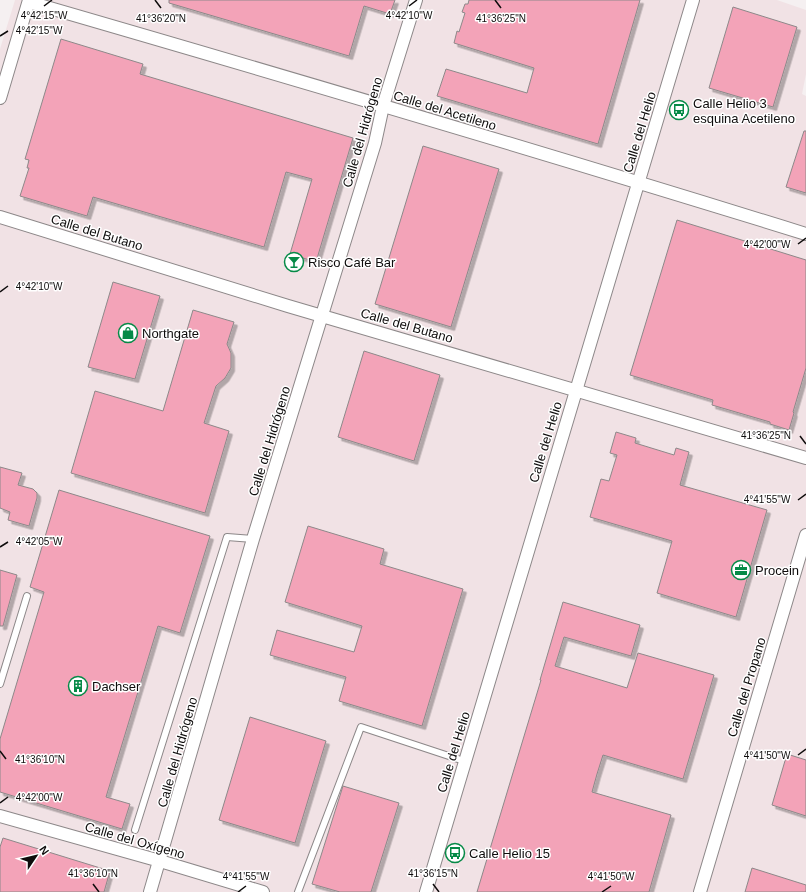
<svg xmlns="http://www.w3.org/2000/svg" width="806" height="892" viewBox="0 0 806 892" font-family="Helvetica,sans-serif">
  <defs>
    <filter id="shadow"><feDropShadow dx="3.5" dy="3.5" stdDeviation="0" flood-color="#0004"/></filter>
  </defs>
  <rect width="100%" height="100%" fill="#f5f0f1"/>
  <path fill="#f1e2e5" d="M15,0H777L806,10V74L802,94L806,96V892H0V49Z"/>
  <path fill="#f3a3b8" stroke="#8d8889" filter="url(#shadow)" d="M169,0H395L390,14L364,6L349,56L169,3Z
    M469,0H640L598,144L437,96L446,69L527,93L534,68L454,43L457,31L459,32L465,13L462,12L465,4H468Z
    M733,7L797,27L773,107L709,88Z
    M61,39L143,64L140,74L353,138L316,262L290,254L312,179L286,172L264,247L93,197L87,216L20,196L29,168H27L29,160L25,159Z
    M804,131H806V193L786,187Z
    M423,146L499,169L451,327L375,304Z
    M677,220L806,260V368L793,412L794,413L789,430L770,424V422L712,405L713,400L630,375Z
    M113,282L160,296L135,379L88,367Z
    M193,310L234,322L227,344L231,353V368L225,378L216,386L204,423L229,431L205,513L71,473L95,391L163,411Z
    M364,351L440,375L414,461L338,437Z
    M616,432L636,438L635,443L674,455L676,448L689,452L680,485L767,510L736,617L657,593L672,541L590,517L601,479L609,481L617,455L610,453Z
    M0,467L22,473L18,485L33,489L37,493V498L29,526L8,520L10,512L0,508Z
    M59,490L210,536L180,633L158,626L106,797L130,804L122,829L0,792V739L44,592L30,587Z
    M308,526L384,549L380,564L463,589L422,726L339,701L346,677L270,655L277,630L354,652L362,626L285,602Z
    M0,570L17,575L3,626H0Z
    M563,602L640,625L631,656L564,637L555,666L627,688L638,653L714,675L683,779L603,755L597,774L592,792L671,815L649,892H477L541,680H540Z
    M250,717L326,741L295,843L219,820Z
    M787,754L806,760V816L772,805Z
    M343,786L399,803L371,892H340L312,884Z
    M3,838L110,871L104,892H0V847Z
    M752,868L806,885V892H745Z"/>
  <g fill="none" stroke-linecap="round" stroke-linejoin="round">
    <defs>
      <path id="lane" d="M0,684L27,596
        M135,830L227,537L253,539
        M298,892L361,727L464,761"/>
      <path id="street" d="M29,2C288,77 548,154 806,234
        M0,98L29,0
        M0,217L288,306L806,458
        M0,816L160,861L263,892
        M150,892L253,539L375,143L383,106L416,0
        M426,892L693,0
        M700,892L806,535"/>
    </defs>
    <use href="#lane" stroke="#8d8889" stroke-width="8"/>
    <use href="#street" stroke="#8d8889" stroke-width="14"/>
    <use href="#lane" stroke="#fff" stroke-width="6"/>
    <use href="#street" stroke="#fff" stroke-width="12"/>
  </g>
  <path fill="none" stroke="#0e0c0c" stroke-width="1.5" d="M155,0L161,8M495,0L501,8M44,6L52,0M409,6L417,0M0,36L8,31M798,244L806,238M0,292L8,286M800,436L806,444M798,500L806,494M0,547L8,542M0,751L6,759M798,755L806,749M0,803L8,797M93,884L99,892M433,884L439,892M238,892L246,886M602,892L611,886"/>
  <defs>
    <symbol id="bus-ring" viewBox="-11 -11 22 22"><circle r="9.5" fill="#fff" stroke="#068a47" stroke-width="1.5"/><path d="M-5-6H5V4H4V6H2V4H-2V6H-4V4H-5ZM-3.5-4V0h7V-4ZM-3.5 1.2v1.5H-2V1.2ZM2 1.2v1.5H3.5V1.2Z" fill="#068a47"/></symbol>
    <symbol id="bar-ring" viewBox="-11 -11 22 22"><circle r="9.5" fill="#fff" stroke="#068a47" stroke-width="1.5"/><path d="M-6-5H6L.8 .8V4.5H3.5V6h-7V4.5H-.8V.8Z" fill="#068a47"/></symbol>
    <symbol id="shop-ring" viewBox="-11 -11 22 22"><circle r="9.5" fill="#fff" stroke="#068a47" stroke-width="1.5"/><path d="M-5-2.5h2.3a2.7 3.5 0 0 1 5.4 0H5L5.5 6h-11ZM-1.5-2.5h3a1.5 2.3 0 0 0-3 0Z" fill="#068a47"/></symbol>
    <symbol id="office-ring" viewBox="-11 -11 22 22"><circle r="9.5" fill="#fff" stroke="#068a47" stroke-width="1.5"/><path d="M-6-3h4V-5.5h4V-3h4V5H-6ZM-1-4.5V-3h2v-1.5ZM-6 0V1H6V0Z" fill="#068a47"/></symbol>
    <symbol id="building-ring" viewBox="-11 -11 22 22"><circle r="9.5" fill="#fff" stroke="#068a47" stroke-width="1.5"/><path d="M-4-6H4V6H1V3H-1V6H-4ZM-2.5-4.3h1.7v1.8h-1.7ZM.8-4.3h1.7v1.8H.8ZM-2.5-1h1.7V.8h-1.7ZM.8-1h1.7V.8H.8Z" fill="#068a47"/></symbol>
  </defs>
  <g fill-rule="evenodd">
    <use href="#bus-ring" x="668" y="99" width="22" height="22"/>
    <use href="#bar-ring" x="283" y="251" width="22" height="22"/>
    <use href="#shop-ring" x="117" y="322" width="22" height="22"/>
    <use href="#office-ring" x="730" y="559" width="22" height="22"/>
    <use href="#building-ring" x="67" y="675" width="22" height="22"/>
    <use href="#bus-ring" x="444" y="842" width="22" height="22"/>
  </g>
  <g text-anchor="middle" stroke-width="3" stroke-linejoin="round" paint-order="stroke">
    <g font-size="13" fill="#0e0c0c" stroke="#fff" text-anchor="start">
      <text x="693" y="108">Calle Helio 3<tspan x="693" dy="15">esquina Acetileno</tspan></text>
      <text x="308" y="267">Risco Café Bar</text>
      <text x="142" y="338">Northgate</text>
      <text x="755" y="575">Procein</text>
      <text x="92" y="691">Dachser</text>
      <text x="469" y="858">Calle Helio 15</text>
    </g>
    <g font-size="13" fill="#0e0c0c" stroke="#fff">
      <text transform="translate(445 110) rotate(17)" y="5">Calle del Acetileno</text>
      <text transform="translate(362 132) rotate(-74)" y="5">Calle del Hidrógeno</text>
      <text transform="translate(639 132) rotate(-73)" y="5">Calle del Helio</text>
      <text transform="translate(97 232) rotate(17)" y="5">Calle del Butano</text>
      <text transform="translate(407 325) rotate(16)" y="5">Calle del Butano</text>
      <text transform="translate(269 441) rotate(-73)" y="5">Calle del Hidrógeno</text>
      <text transform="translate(545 442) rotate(-73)" y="5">Calle del Helio</text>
      <text transform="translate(746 687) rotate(-73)" y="5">Calle del Propano</text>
      <text transform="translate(177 752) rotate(-74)" y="5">Calle del Hidrógeno</text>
      <text transform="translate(453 752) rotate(-73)" y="5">Calle del Helio</text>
      <text transform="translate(135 840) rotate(16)" y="5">Calle del Oxígeno</text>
    </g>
  </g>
  <g font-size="10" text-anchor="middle" fill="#0e0c0c" stroke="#fff" stroke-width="3" stroke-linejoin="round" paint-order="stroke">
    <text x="44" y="19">4°42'15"W</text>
    <text x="409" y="19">4°42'10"W</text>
    <text x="161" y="22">41°36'20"N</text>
    <text x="501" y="22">41°36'25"N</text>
    <text x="39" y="34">4°42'15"W</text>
    <text x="767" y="248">4°42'00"W</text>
    <text x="39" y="290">4°42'10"W</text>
    <text x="766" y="439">41°36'25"N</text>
    <text x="767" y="503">4°41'55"W</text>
    <text x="39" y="545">4°42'05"W</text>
    <text x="767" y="759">4°41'50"W</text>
    <text x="40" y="763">41°36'10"N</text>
    <text x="39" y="801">4°42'00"W</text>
    <text x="93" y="877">41°36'10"N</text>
    <text x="433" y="877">41°36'15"N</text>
    <text x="246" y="880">4°41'55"W</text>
    <text x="611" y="880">4°41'50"W</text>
  </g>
  <g transform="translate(36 856) rotate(55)" stroke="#ffffff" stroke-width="3" paint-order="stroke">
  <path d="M0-3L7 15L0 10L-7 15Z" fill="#0e0c0c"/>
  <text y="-6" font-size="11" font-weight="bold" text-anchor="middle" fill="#0e0c0c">N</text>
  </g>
</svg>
